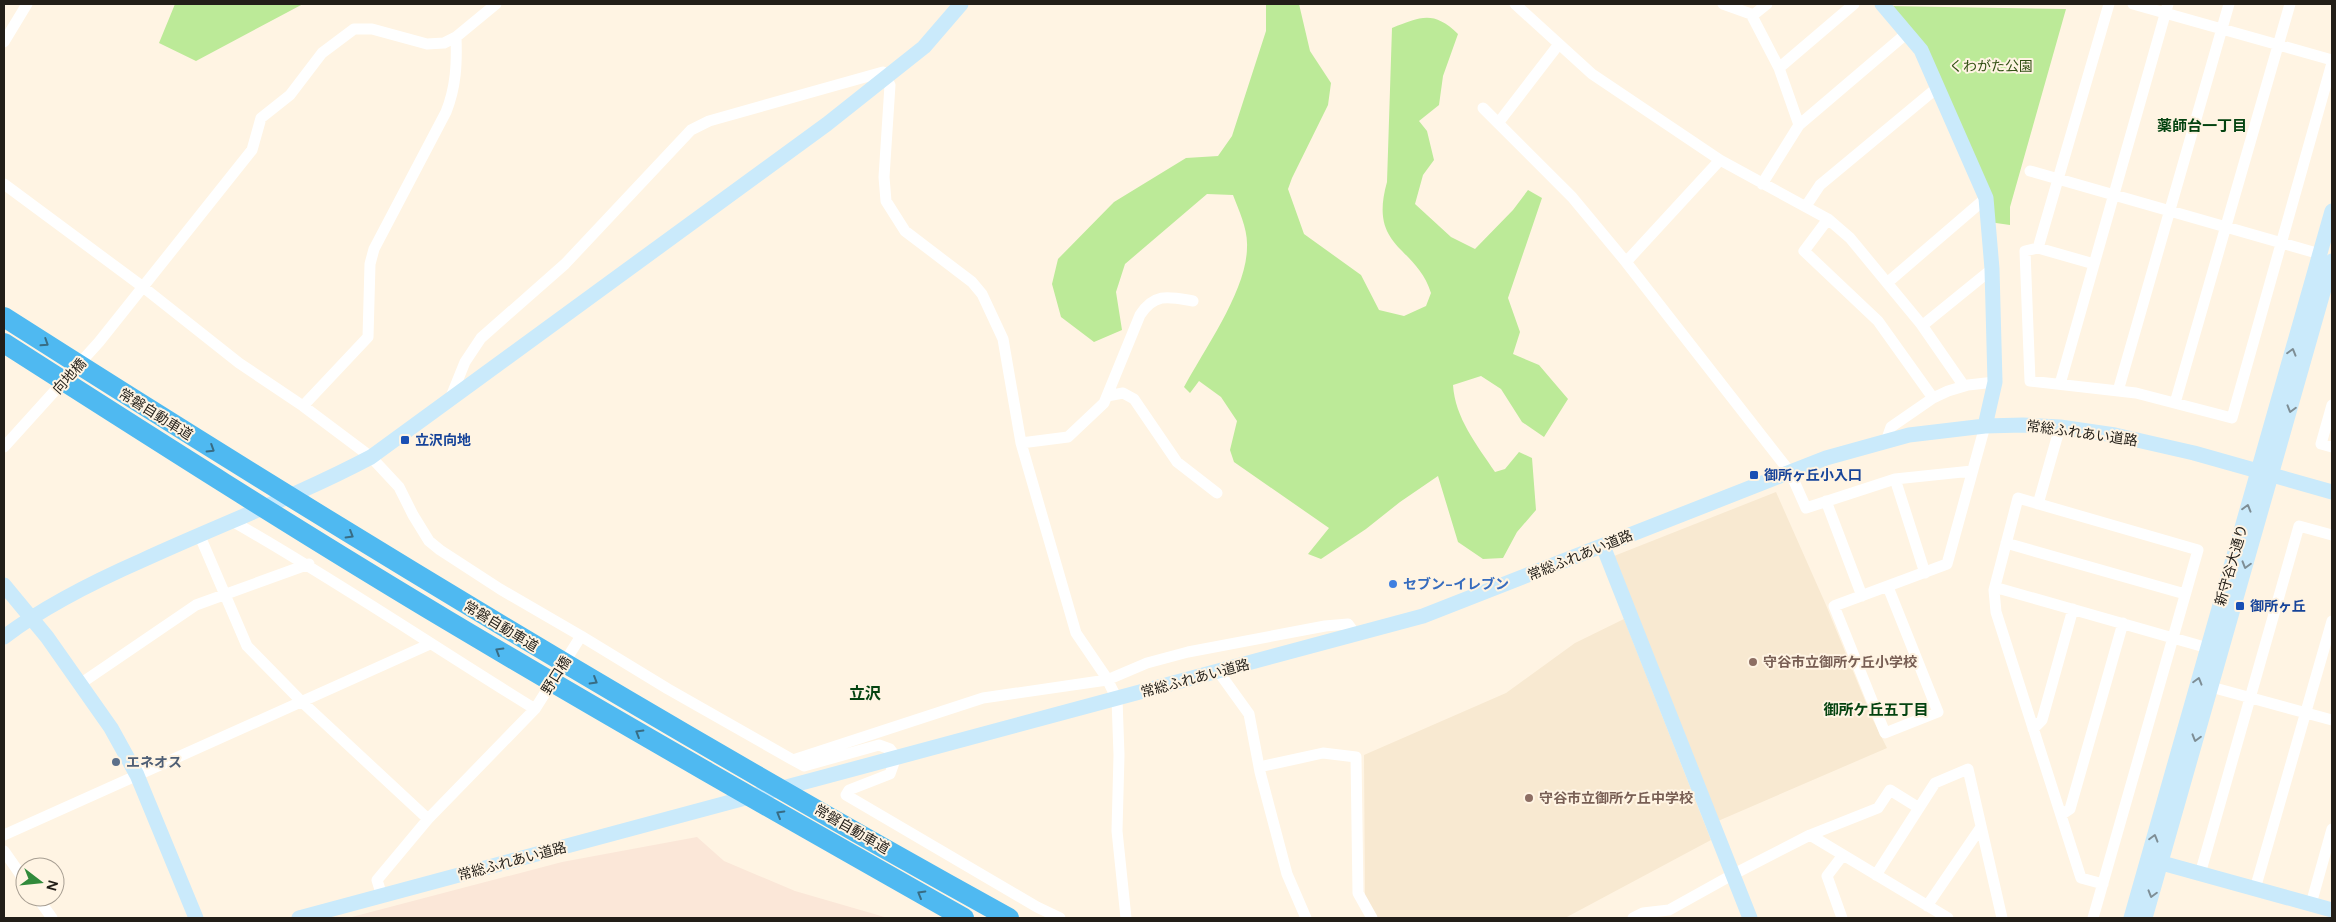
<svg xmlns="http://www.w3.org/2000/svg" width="2336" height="922" viewBox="0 0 2336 922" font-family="'DM Sans','Noto Sans JP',sans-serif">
  <rect width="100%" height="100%" fill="#fff4e3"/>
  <path fill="#f8e9d1" d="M1776,492L1826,605L1873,720L1887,748L1718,821L1614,556Z
    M1624,619L1711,840L1565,918H1376L1365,898L1364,755L1506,693L1575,643Z"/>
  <path fill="#fbe7d8" d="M697,837L724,861L795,891L888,918H348L562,862Z"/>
  <path fill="#bcea98" d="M175,4H303L196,61L159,43Z
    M1266,4H1299L1310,51L1331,83L1328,105L1292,178L1288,189L1304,234L1361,275L1379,310L1404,316L1426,306L1431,293C1416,245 1368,249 1387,182L1392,28C1421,17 1433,10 1458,34L1443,76L1439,105L1419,121L1427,131L1434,160L1423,175L1415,204L1451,237L1475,249L1513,210L1528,190L1542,198L1508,298L1520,332L1513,354L1539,365L1568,399L1544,437L1522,422L1501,389L1481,376L1453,385C1455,418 1477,445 1495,472L1505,469L1519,452L1532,458L1536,510L1517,532L1503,558L1483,559L1458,542L1438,476L1400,502L1366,529L1321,559L1308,554L1329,528L1234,462L1230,450L1237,421L1221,397L1199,381L1190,393L1184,387C1205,348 1247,290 1247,247C1248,229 1239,211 1233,195L1207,194L1125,264L1116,292L1122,330L1094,342L1061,317L1052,284L1058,259L1114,202L1186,158L1218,156L1232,136L1266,31Z
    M1885,6L2066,9L2010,207V225L1989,222L1938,87Z"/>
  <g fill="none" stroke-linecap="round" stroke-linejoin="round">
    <path stroke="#fff" stroke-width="11" d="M1515,4L1592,74L1720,160L1828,219L1850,238L1921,324L1964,386
      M1723,4L1751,14L1779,68L1799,125L1762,184
      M2133,4L2332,60
      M1752,16L1767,4
      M4,42L27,4
      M1779,68L1854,4
      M1483,108L1572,197L1626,262L1790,472L1806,508L1895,479L1972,471
      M1499,122L1559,44
      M1799,125L1907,33
      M2030,171L2320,254
      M4,184L143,287L239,363L303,406L371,457L399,487L413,515L429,541L440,550L500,589L581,636L535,709L428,819L377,880L382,896
      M1806,206L1820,185L1938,87
      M1828,219L1804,251L1878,321L1933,398
      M2038,248L2109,4
      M1626,262L1720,160
      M2094,264L2038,248L2025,251L2030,381L2136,393L2232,418L2332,63
      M1887,283L1986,198
      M1923,325L1992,269
      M2060,384L2168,4
      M2118,391L2229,4
      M1107,396L1123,393L1134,399L1177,462L1217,493
      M450,399L465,362L481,338L565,264L691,130L709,121L883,72L890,85L884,177L886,201L905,231L972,282L982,294L1003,339L1021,443L1076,633L1106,677L1117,699L1119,755L1117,831L1126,918
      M2175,403L2290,4
      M2332,405L2321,444L2332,447
      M303,406L368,337L370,264L374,249L446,112C456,87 457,64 456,37L496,4
      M1886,441L1891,427L1933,398L1948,391L1968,385L1995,382
      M1021,443L1068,437L1104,403L1140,315C1155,292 1170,297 1193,301
      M4,447L99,342L252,150L261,118L290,95L322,53L354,29H372L427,44L444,43L456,37
      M1895,479L1925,573
      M1826,501L1862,596
      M2038,504L2060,427
      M232,521C336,580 434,647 535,709
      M199,534L247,646L301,701L428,819
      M2006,543L2185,594
      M1888,587L1938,712L1885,733L1834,606L1947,564L1985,426
      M1994,590L2001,589L2208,648
      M581,636L668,689L793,760L983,698L1107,680L1147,663L1188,652L1325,626L1348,624L1356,635
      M1218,671L1249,714L1260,772L1287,874L1306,918
      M80,684L196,605L309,564
      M2211,687L2332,720
      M2033,729L2042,720L2073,609
      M793,760L804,766L879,745L890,749L896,757L890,774L849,790L846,795L1037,907L1060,918
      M1259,767L1323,753L1356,757L1358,893L1372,918
      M2061,815L2070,809L2123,623
      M4,835L430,644
      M1810,835L1948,918
      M4,851L25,881
      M2200,874L2299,526L2332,535
      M1876,875L1935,783L1968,769L2002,918
      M2255,889L2332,621
      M37,897L52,918
      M2311,904L2332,829
      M1927,906L1981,827
      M1633,918L1643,913L1669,910L1732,875L1810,835L1878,808L1890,790L1919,808
      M1842,918L1827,876L1843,855
      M2093,918L2198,550L2018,498L1994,590L1996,612L2081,878L2103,884"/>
    <path stroke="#caeafb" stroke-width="15" d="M1882,4L1921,50L1986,198L1992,269L1995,382L1985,426
      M1603,546L1750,918
      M4,585L47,637L111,728L137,775L196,918
      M4,637C46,605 95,581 143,560C219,525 297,496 371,457L827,124L924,47L961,4
      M2151,860L2332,910
      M299,918L1423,616L1826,458L1909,435L1985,426L2023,425L2060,427L2115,435L2194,453L2332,492
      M2131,918L2332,211
      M2145,918L2332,261"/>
    <path stroke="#4fb9f1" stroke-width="20" d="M4,317C333,527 667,729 1009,918
      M4,343C151,437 298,531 447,620C618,722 791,820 964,918"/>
  </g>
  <defs><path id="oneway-chevron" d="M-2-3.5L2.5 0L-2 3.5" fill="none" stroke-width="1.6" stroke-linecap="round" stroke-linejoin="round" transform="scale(1.25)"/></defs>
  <g stroke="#386c84">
    <use href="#oneway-chevron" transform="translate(45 343) rotate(33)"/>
    <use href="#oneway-chevron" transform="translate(211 449) rotate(32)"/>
    <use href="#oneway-chevron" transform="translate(350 535) rotate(31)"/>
    <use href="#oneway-chevron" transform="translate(499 651) rotate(-149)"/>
    <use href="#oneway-chevron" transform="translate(594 681) rotate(31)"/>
    <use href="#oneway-chevron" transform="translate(639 733) rotate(-149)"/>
    <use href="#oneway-chevron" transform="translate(780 814) rotate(-150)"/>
    <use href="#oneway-chevron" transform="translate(921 894) rotate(-150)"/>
  </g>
  <g stroke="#7e8e95">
    <use href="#oneway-chevron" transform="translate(2292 352) rotate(-74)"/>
    <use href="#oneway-chevron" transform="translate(2291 409) rotate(106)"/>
    <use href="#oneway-chevron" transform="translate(2247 508) rotate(-74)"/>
    <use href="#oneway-chevron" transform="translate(2246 565) rotate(106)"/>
    <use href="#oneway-chevron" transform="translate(2198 681) rotate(-74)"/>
    <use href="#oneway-chevron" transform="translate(2196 738) rotate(106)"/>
    <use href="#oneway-chevron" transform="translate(2154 838) rotate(-74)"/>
    <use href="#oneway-chevron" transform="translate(2152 894) rotate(106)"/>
  </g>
  <g fill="#1a4fb4" stroke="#fff4e3" stroke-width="2">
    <rect x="400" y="435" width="10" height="10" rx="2.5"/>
    <rect x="1749" y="470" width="10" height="10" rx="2.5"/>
    <rect x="2235" y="601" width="10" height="10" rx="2.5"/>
  </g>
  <circle fill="#3f7fe0" stroke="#fff4e3" stroke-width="2" cx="1393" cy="584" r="5"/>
  <g fill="#8d6e63" stroke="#fff4e3" stroke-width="2">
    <circle cx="1753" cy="662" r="5"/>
    <circle cx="1529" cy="798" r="5"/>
  </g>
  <circle fill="#5c6f8a" stroke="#fff4e3" stroke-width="2" cx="116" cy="762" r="5"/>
  <g text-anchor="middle" stroke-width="4" stroke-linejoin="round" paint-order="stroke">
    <g font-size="14" fill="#325014" stroke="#fff4e3">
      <text x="1991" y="71">くわがた公園</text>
    </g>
    <g font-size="14" fill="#221e18" stroke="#fff4e3">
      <text transform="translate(69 376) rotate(-48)" y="5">向地橋</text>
      <text transform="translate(156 414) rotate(32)" y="5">常磐自動車道</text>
      <text transform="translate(2082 433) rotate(8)" y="5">常総ふれあい道路</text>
      <text transform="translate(1580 555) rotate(-22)" y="5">常総ふれあい道路</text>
      <text transform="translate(2231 565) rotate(-74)" y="5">新守谷大通り</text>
      <text transform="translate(501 626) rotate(31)" y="5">常磐自動車道</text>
      <text transform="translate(556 675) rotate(-58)" y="5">野口橋</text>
      <text transform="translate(1195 678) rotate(-15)" y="5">常総ふれあい道路</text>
      <text transform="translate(852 829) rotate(30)" y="5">常磐自動車道</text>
      <text transform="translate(512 861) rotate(-15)" y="5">常総ふれあい道路</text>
    </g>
    <g font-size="14" font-weight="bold" fill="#164399" stroke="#fff4e3" text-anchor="start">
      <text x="415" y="445">立沢向地</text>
      <text x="1764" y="480">御所ヶ丘小入口</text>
      <text x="2250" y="611">御所ヶ丘</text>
    </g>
    <g font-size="14" font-weight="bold" fill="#366cbe" stroke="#fff4e3" text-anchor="start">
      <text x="1403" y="589">セブン-イレブン</text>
    </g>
    <g font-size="14" font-weight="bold" fill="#785e54" stroke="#fff4e3" text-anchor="start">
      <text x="1763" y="667">守谷市立御所ケ丘小学校</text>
      <text x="1539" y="803">守谷市立御所ケ丘中学校</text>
    </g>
    <g font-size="14" font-weight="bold" fill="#4e5e75" stroke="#fff4e3" text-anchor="start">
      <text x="126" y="767">エネオス</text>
    </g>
    <g font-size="15" font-weight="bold" fill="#044310" stroke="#fff4e3">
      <text x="2202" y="131">薬師台一丁目</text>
      <text x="1876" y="715">御所ケ丘五丁目</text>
    </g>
    <g font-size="16" font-weight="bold" fill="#044310" stroke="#fff4e3">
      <text x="865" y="699">立沢</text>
    </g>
  </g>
  <rect width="2336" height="922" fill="none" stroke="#221e18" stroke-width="10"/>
  <g transform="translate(40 882) rotate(106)"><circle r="24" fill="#fff4e3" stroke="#a79e92"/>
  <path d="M0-4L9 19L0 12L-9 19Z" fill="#318a3b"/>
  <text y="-8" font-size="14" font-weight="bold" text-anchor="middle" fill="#221e18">N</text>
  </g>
</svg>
